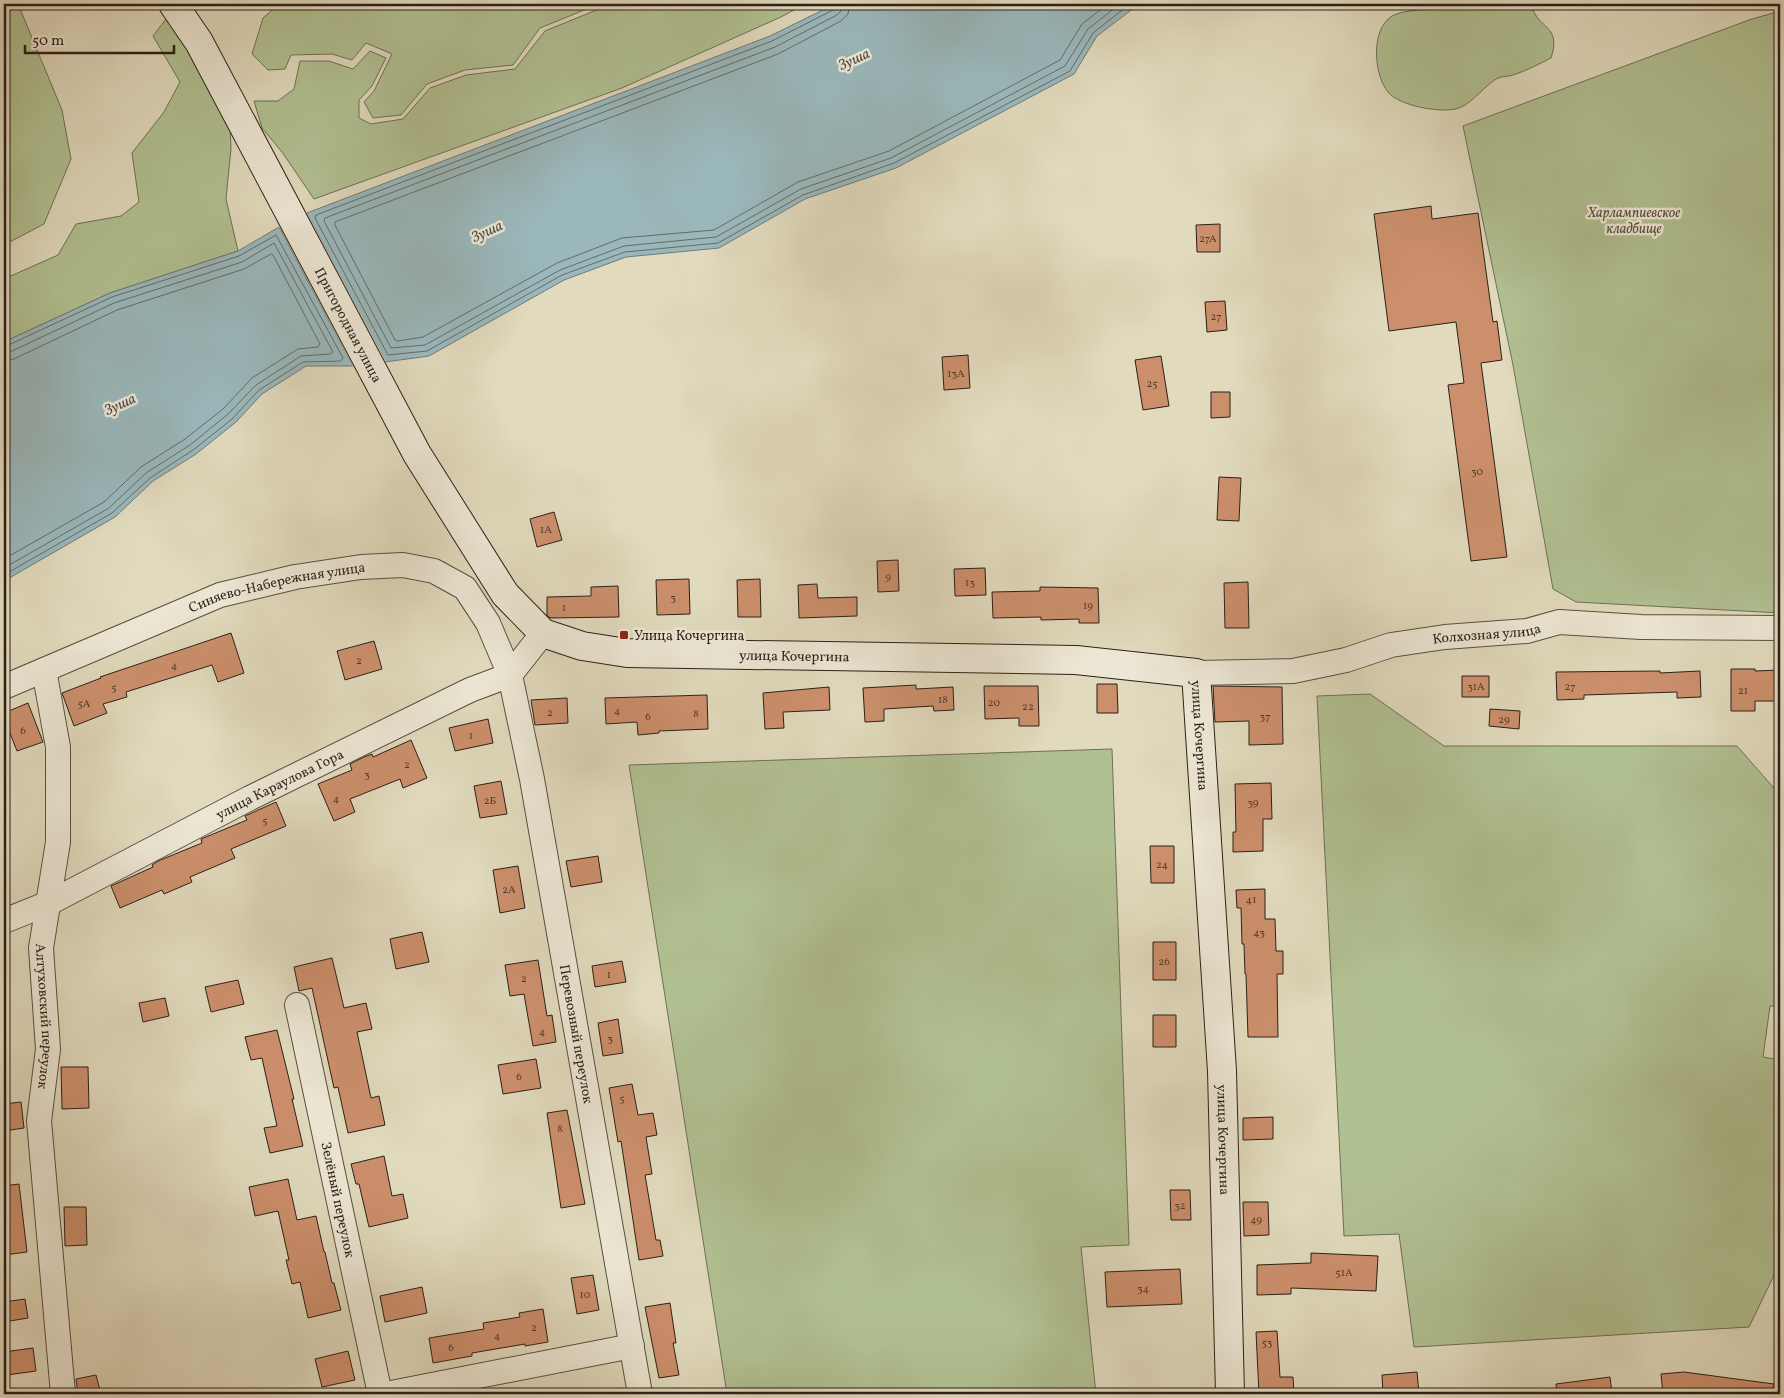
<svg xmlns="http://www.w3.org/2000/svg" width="1784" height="1398" viewBox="0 0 1784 1398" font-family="Vollkorn,serif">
  <rect width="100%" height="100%" fill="#e1dabd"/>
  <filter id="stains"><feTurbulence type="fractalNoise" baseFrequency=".004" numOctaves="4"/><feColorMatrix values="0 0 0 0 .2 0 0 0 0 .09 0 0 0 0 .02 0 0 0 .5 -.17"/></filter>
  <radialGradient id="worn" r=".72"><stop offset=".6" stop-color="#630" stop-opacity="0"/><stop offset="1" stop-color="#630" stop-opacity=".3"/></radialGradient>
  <path fill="#b1c092" stroke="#6e7056" d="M4,4H18L62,110L71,159L44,224L4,245Z
    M279,4H599L540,28L513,65L465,70L427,84L401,115L373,118L364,102L374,91L392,54L366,43L352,60L332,54L291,55L285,69L268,70L252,54L263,18Z
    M611,4H636L658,7L662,4H805L781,17L622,88L314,199L282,152L262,128L254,101H278L294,89L300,61H329L353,69L370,51L386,58L372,86L359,100V118L371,124L403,119L430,88L466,75L515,69L545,31Z
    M1450,4H1531C1538,31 1562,24 1551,58C1539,64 1526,71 1513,75C1508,77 1503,76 1498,78C1487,83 1473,103 1459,108C1443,114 1399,106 1388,92C1374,75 1370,30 1392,16C1405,8 1434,12 1450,4Z
    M1780,11V613L1576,602L1553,589L1513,365L1463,126L1749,20Z
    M166,19L197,54L230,127L231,148L226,199L238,251L110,293L4,342V279L58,255L76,224L121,216L139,202L132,153L164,112L180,82L153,36Z
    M1370,694L1444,746H1737L1780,795V1006H1770L1763,1057L1780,1060V1263L1749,1327L1414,1347L1399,1234L1344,1236L1317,696Z
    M1112,749L1129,1245L1081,1247L1096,1394H727L629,765Z"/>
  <path fill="#9ab8bc" stroke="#6e7b7b" d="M835,4H1139L1097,36L1074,74L896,168L805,199L719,248L626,257L564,280L429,356L385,362L307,213L770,36Z
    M279,227L353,366H306L262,394L236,422L196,454L153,481L115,517L4,581V342L110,293L238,251Z"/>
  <path fill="#e1dabd" d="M306,211L307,213L387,364H385L305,212Z
    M278,224H280L355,366L354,368Z"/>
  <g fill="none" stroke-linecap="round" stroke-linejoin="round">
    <path stroke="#636c6a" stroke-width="1" d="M836,4L833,10L772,41L316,215L315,218L388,355L427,351L562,275L625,252L718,243L803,195L894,163L1070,71L1093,33L1130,4
      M842,4L841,11L837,15L775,47L325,218L324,221L391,348L425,345L560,270L624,246L716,237L801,189L891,158L1065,66L1088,29L1120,4
      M850,4L848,14L841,21L778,54L335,222V225L395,340L398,341L423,337L557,263L622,238L714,230L798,182L889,151L1060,60L1082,24L1108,4
      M4,347L112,297L239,256L276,235L343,358L341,361L303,362L259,390L232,419L193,450L150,478L112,513L4,575
      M4,353L10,352L114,303L242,262L274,243L333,352L330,354L301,356L256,385L228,414L190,445L146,473L109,508L4,568
      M4,360L14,359L117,310L244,269L271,254L273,255L320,344L318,347L298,349L252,378L223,409L185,439L141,467L104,502L4,559"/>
  </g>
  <path fill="#cc8f6c" stroke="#2c1f19" d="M1431,206L1432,219L1478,213L1493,322L1497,321L1502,360L1481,363L1507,557L1471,561L1448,385L1464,383L1456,322L1389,331L1374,214Z
    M1220,224V252H1197L1196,225Z
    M1225,301L1227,330L1207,332L1205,302Z
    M968,355L970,388L944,390L942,357Z
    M1161,356L1169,406L1143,410L1135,360Z
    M1211,392H1230V417L1211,418Z
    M1219,477L1241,478L1239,521L1217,520Z
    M554,512L562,540L537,547L530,519Z
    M898,560L899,591L878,592L877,561Z
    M985,568L986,595L955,596L954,569Z
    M689,579L690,614L657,615L656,580Z
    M760,579L761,617H738L737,580Z
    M1248,582L1249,628H1225L1224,583Z
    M817,584L818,598L857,597V616L799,618L798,585Z
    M618,586L619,617L550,618L547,615V597L591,596V587Z
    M1040,587L1098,588L1099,623H1079V619L1041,620V617L993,618L992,592L1040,591Z
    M231,633L244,673L218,682L212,665L126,692L127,697L103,704L107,713L74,726L62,693L101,678L100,677Z
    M374,641L382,669L345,680L337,651Z
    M1731,669H1755V671L1780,670V701H1755V711H1731Z
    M1660,671V673L1700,671L1701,697L1677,698V692L1584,695V699L1557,700L1556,672Z
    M1462,676H1489V697H1462Z
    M1097,684H1117L1118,713H1097Z
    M916,685V689L953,687L954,710L934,711L933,706L884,709V721L865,722L863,688Z
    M984,686H1038L1039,726H1019V718L985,719Z
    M1213,686L1282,687L1283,744L1249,745V721L1215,722Z
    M829,687L830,710L783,712L784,728L765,729L763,693Z
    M707,695L708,729L659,731V733L638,735L637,722L606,724L605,698Z
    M567,698L568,723L535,725L531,700Z
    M28,703L43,742L17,751L4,718V713Z
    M1490,709L1520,711L1519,729L1489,726Z
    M488,719L493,743L455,751L449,728Z
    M411,740L427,778L403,788L400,779L350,799L355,812L334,821L318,784L352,770L350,764L364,757L372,754L373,757Z
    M501,781L507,814L480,818L474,786Z
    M1271,783L1272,819H1263V851L1233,852V832H1236L1235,784Z
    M276,802L286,826L231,849L235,858L190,877L192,882L164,894L162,890L120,908L111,886L153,867L152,865L158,861L202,843L201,839L247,820L245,816Z
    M1150,846H1174V883H1151Z
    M598,856L602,882L571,887L566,861Z
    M518,866L525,908L500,913L493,870Z
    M1265,889V919H1275L1276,951H1283V974H1277L1278,1037H1248L1246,974H1245L1244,944H1242L1241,908H1237L1236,890Z
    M422,932L429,962L396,969L390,939Z
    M1153,942H1176V980H1153Z
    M332,958L344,1008L366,1003L372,1029L357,1032L371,1098L379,1096L385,1125L348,1133L338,1087L334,1088L312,988L299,991L294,967Z
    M538,960L547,1016L552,1015L556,1042L533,1046L524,994L510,996L505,965Z
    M622,961L626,982L595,987L592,966Z
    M238,980L244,1004L211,1012L205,987Z
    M165,998L169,1016L143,1022L139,1003Z
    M1153,1015H1176V1047H1153Z
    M618,1019L623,1053L603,1056L598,1023Z
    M277,1030L294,1099H292L303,1146L270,1153L264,1128L277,1126L262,1058L251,1060L245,1037Z
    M536,1059L541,1088L503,1094L498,1065Z
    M61,1067H88L89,1108L62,1109Z
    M632,1084L638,1115L653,1113L657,1135L646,1137L652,1174L645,1175L656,1240H660L663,1256L639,1260L621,1141L618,1142L609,1088Z
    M21,1102L24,1128L4,1131V1104Z
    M567,1110L585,1204L561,1208L547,1113Z
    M1273,1117V1139L1243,1140V1118Z
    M384,1156L392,1196L403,1194L408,1218L369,1227L359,1184H356L351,1164Z
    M288,1179L297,1220L316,1216L324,1252H325L332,1283H334L341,1310L308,1318L300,1282L292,1284L286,1260H289L278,1211L255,1216L249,1187Z
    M19,1184L27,1252L4,1255V1186Z
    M1170,1190H1190L1191,1220H1171Z
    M1243,1202H1268L1269,1235L1244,1236Z
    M64,1207H86L87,1245L65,1246Z
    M1311,1253L1378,1256L1376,1291L1291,1288V1294L1257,1295V1265L1311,1263Z
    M1180,1269L1182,1304L1107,1307L1105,1272Z
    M593,1275L599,1310L577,1314L571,1278Z
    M422,1287L427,1313L385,1322L380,1296Z
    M25,1299L28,1318L4,1322V1302Z
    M670,1303L676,1343H673L679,1375L659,1378L645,1307Z
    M543,1309L548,1342L525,1346V1344L472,1353V1356L433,1363L429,1338L484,1329L483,1323L520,1317L519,1313Z
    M1277,1331L1280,1377H1293L1294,1394H1259L1256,1332Z
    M33,1348L36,1371L7,1375L4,1352Z
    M348,1351L355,1380L322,1387L315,1359Z
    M1417,1372L1419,1394H1383L1382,1375Z
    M1684,1372L1774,1384L1773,1394H1663L1661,1374Z
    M96,1375L101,1394H78L76,1379Z
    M1610,1377L1612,1394H1557L1556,1384Z"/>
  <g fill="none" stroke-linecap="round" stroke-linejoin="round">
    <defs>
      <g id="street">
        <path id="s1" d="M44,670L58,747V842L41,948L48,1049L39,1121L63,1394"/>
        <path id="s2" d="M1196,673L1293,671L1346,660L1391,645L1445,637L1527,631L1559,622L1641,627L1780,628"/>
        <path id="s3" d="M4,687L220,595L295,577L361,567L403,565L434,571L465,588L488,623L510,675L532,779L640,1394"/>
        <path id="s4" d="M4,921L49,903L250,798L470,690L510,675L543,633"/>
        <path id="s5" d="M297,1005L380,1394"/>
        <path d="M386,1394L632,1346"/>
      </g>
      <g id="secondary">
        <path id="s6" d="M173,4L199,42L417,454L505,594L543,633L582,646L627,653L1076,660L1196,673L1222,1071L1230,1394"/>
      </g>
    </defs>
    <use href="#street" stroke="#594e42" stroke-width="26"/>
    <use href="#secondary" stroke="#2c1f19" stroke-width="30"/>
    <use href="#street" stroke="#ece7d4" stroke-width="24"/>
    <use href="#secondary" stroke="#ece7d4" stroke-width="28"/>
  </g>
  <rect fill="#8f2418" stroke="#ece7d4" stroke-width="2" x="619" y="630" width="10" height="10" rx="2.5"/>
  <g text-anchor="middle" stroke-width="5" stroke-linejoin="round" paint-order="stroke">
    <g font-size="11" fill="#543b2e">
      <text x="1208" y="242">27А</text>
      <text x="1216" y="320">27</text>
      <text x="956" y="377">13А</text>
      <text x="1152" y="387">25</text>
      <text x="1477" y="475">30</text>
      <text x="546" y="533">1А</text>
      <text x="888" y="580">9</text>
      <text x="970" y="586">13</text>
      <text x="673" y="601">3</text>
      <text x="1088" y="609">19</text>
      <text x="564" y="611">1</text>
      <text x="359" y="664">2</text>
      <text x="174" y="669">4</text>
      <text x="1476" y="690">31А</text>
      <text x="1570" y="690">27</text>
      <text x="114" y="691">5</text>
      <text x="1743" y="694">21</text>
      <text x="943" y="703">18</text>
      <text x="994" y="706">20</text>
      <text x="84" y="707">5А</text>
      <text x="1028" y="710">22</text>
      <text x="617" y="714">4</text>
      <text x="550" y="716">2</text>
      <text x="696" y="717">8</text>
      <text x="648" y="720">6</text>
      <text x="1265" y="720">37</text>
      <text x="1504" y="723">29</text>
      <text x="23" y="734">6</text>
      <text x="471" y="739">1</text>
      <text x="407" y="768">2</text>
      <text x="367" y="778">3</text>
      <text x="336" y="802">4</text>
      <text x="490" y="804">2Б</text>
      <text x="1253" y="806">39</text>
      <text x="265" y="824">5</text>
      <text x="1162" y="868">24</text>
      <text x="509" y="893">2А</text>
      <text x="1251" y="903">41</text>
      <text x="1259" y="936">43</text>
      <text x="1164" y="965">26</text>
      <text x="609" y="978">1</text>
      <text x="524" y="982">2</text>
      <text x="542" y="1035">4</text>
      <text x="610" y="1042">3</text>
      <text x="519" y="1080">6</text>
      <text x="622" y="1102">5</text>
      <text x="560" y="1132">8</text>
      <text x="1180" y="1209">32</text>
      <text x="1256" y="1223">49</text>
      <text x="1344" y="1276">51А</text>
      <text x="1143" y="1292">34</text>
      <text x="585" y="1298">10</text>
      <text x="534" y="1331">2</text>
      <text x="497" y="1339">4</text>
      <text x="1267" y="1346">53</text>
      <text x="451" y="1351">6</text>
    </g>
    <g font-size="14" font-style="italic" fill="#544f3d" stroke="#ece7d4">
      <text x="1634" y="217">Харлампиевское<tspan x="1634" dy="16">кладбище</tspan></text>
    </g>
    <g font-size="14" fill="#2c1f19" stroke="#ece7d4">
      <text dy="5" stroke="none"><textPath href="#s6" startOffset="366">Пригородная улица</textPath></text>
      <text dy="5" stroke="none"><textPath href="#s3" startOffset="292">Синяево-Набережная улица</textPath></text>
      <text dy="5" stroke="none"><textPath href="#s2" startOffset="295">Колхозная улица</textPath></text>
      <text dy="5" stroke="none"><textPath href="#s6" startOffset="986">улица Кочергина</textPath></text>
      <text dy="5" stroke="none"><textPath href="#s6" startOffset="1451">улица Кочергина</textPath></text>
      <text dy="5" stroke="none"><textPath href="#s4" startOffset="308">улица Караулова Гора</textPath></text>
      <text dy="5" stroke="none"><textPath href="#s1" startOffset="349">Алтуховский переулок</textPath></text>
      <text dy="5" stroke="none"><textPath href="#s3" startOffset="951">Перевозный переулок</textPath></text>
      <text dy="5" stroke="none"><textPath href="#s6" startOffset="1856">улица Кочергина</textPath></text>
      <text dy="5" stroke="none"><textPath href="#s5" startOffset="199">Зелёный переулок</textPath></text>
    </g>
    <g font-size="14" fill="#2c1f19" stroke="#ece7d4" text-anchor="start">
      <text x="634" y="640">Улица Кочергина</text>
    </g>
    <g font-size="15" font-style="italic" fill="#4d4d4a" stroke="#ece7d4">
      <text transform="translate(854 59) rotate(-25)" y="5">Зуша</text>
      <text transform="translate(487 231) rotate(-25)" y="5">Зуша</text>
      <text transform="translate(120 404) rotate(-25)" y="5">Зуша</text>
    </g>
  </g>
  <rect width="1784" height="1398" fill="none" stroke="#e1dabd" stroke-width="20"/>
  <rect x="5" y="5" width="1774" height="1388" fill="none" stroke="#2c1f19" stroke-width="2.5"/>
  <rect x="10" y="10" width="1764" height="1378" fill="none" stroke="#2c1f19"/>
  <path d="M25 45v8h149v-8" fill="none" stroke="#2c1f19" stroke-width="2.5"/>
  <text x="32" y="45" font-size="15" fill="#2c1f19" stroke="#ece7d4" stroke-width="4" paint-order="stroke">50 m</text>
  <rect width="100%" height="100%" filter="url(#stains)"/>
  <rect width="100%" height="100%" fill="url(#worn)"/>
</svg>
